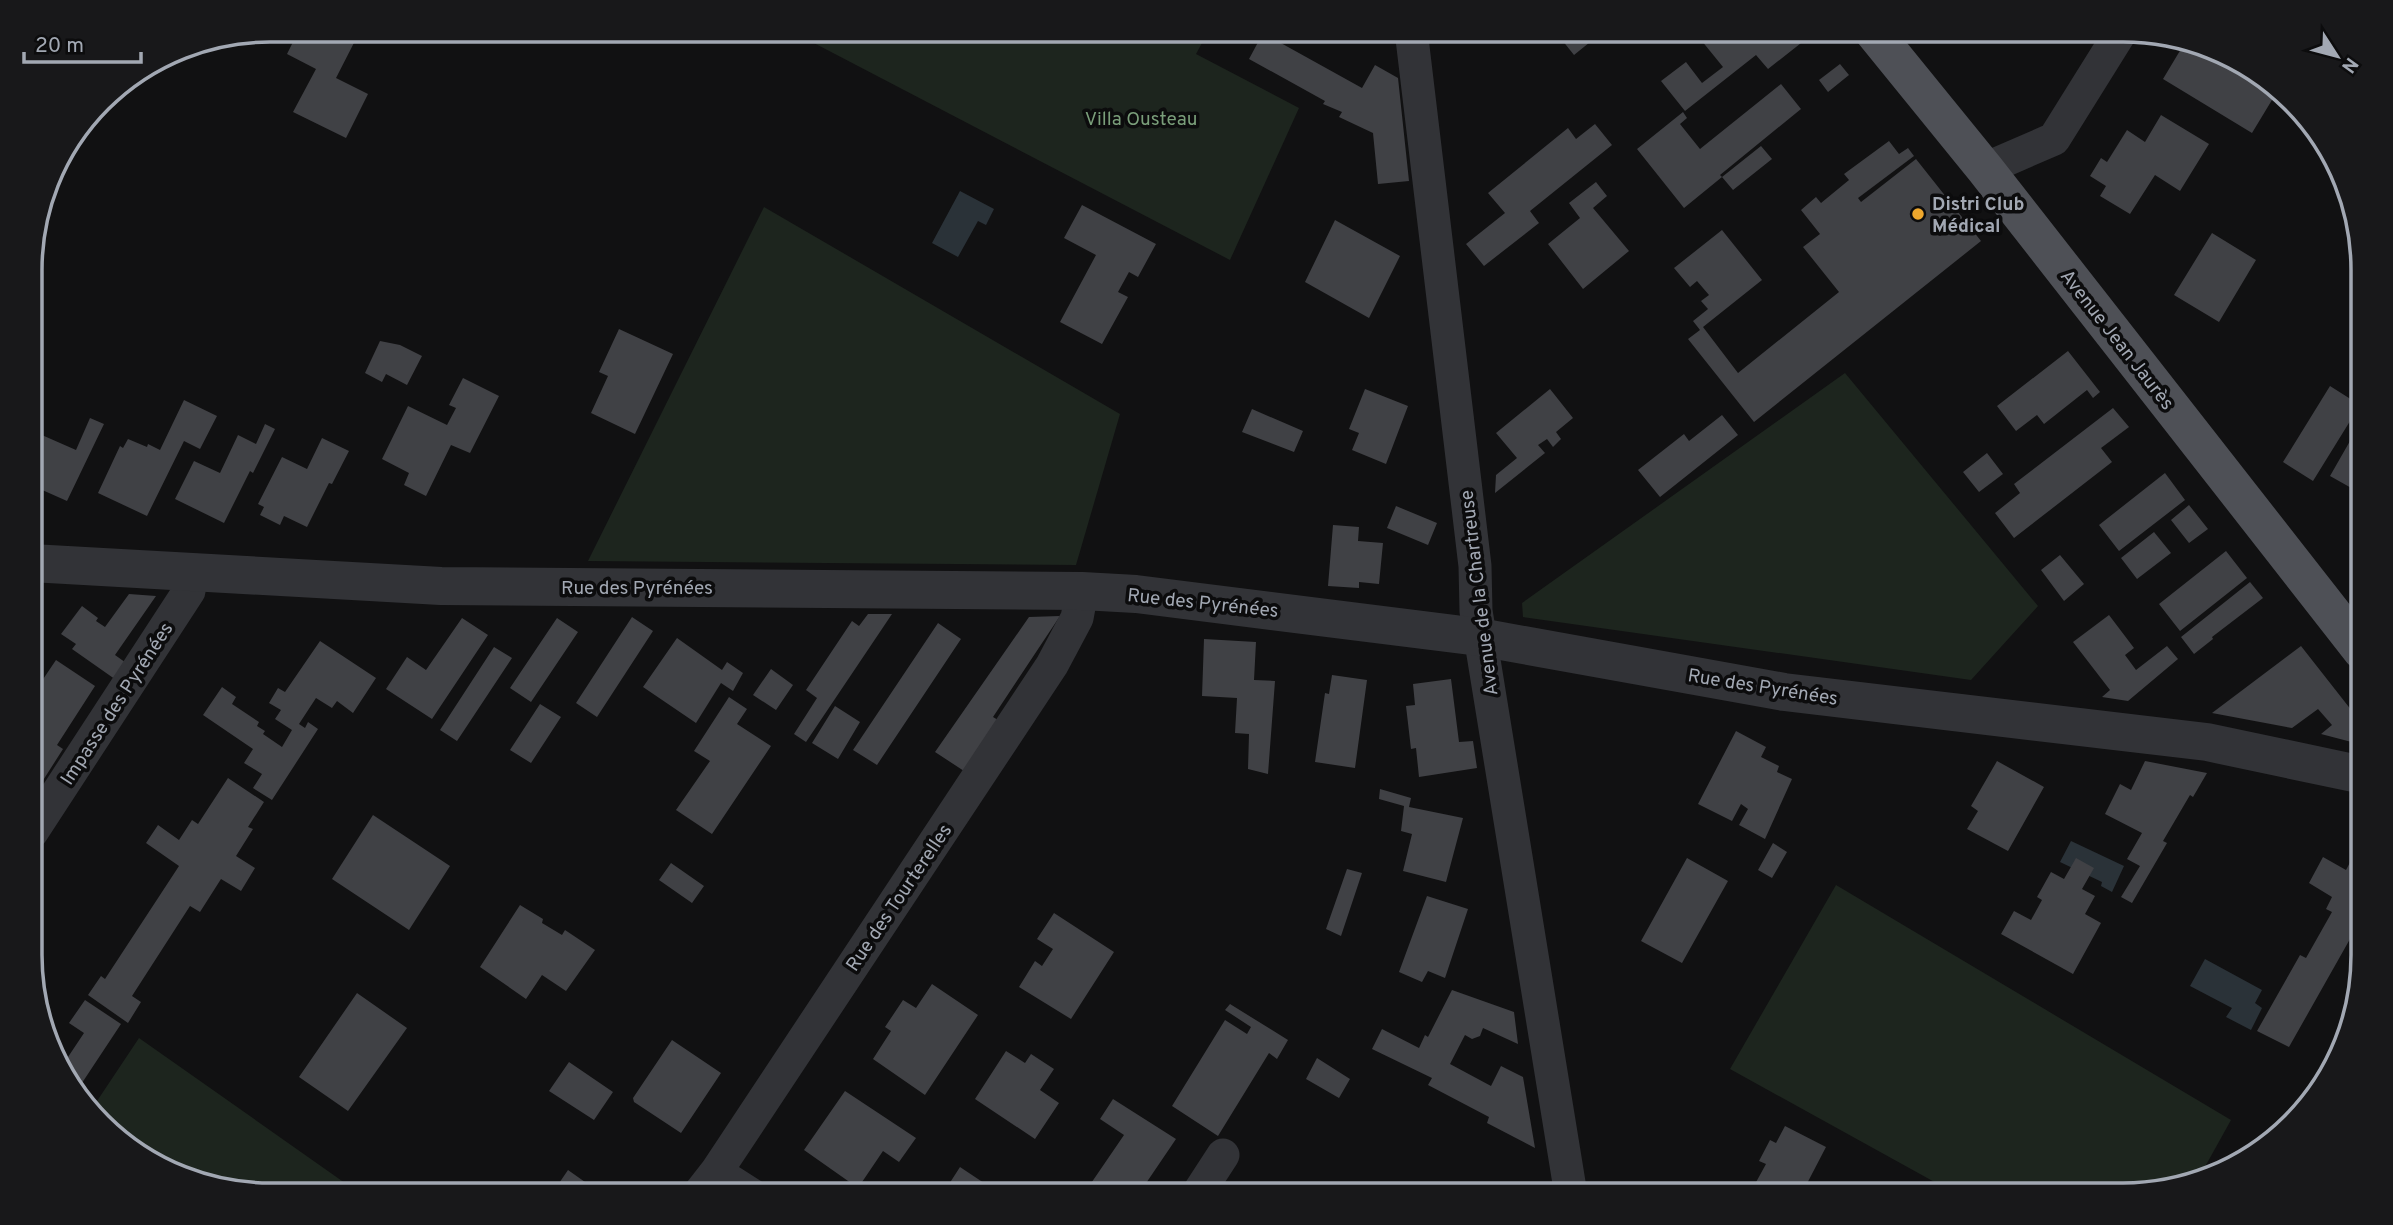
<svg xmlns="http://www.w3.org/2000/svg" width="2393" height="1225" viewBox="0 0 2393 1225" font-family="Overpass,sans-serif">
  <rect width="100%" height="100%" fill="#111112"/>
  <path fill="#1d251e" d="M789,30H1209L1196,54L1299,108L1230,260Z
    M764,207L1120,414L1076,565L588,561Z
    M1845,373L2038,606L1971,680L1523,617L1522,603Z
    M1836,885L2231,1120L2201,1174L2138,1195H1958L1730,1069Z
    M139,1038L362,1195H270L163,1170L91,1110Z"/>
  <path fill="#2a3238" d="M960,191L994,209L986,225L978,221L958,257L932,243Z
    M2071,841L2124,866L2112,892L2101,886L2102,882L2060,862Z
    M2205,959L2262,990L2255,1003L2262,1008L2251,1030L2226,1017L2232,1008L2190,986Z"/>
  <path fill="#404145" d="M299,30H356L354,33L358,35L336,78L368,94L346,138L293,112L316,69L287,54Z
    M1554,30H1605L1574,55Z
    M1704,30H1814L1815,32L1768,69L1756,55L1685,111L1661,81L1686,62L1702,83L1723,67L1697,35Z
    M1263,33L1362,88L1375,65L1398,78L1409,181L1378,184L1373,133L1339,117L1342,112L1323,104L1325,101L1249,59Z
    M2184,44L2204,49L2264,85L2275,95L2252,133L2163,79Z
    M1840,64L1849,75L1828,92L1819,80Z
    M1781,84L1801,109L1720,175L1722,177L1761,146L1772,159L1733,190L1722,177L1684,208L1637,149L1683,112L1687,118L1680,124L1700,149Z
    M2161,115L2209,144L2180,191L2155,175L2130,214L2100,196L2106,186L2090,176L2101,158L2107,162L2127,130L2145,142Z
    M1595,124L1612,145L1530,211L1539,223L1484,266L1466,244L1505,213L1488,193L1568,128L1576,139Z
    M1889,141L1899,154L1908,148L1914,156L1858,198L1861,202L1916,159L1981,241L1754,422L1688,339L1700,330L1693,321L1708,309L1701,301L1709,295L1697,281L1690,287L1674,268L1722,230L1762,280L1703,327L1738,373L1839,292L1803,247L1820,234L1801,210L1816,197L1821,203L1849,180L1844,174Z
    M1596,182L1607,196L1593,208L1629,251L1583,289L1548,244L1580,218L1569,203Z
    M1082,205L1156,244L1138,277L1129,272L1118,292L1128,297L1102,344L1060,322L1096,255L1064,238Z
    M1335,220L1400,256L1369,318L1305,282Z
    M2212,233L2256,260L2219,322L2174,295Z
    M619,329L673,354L635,434L591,413L608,376L599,372Z
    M380,341L400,345L422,356L407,385L386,374L382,382L365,373Z
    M2068,351L2100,392L2093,398L2087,390L2044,424L2037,415L2016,431L1997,406Z
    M31,373L43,379L31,406Z
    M463,378L499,396L470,453L451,445L426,496L404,485L409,473L382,459L408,406L447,425L456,408L449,405Z
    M2330,386L2360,405L2313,481L2283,462Z
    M1365,389L1408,406L1386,464L1352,450L1359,433L1349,429Z
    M1550,389L1573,418L1556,432L1561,439L1553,447L1547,439L1538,445L1545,453L1495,493L1496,475L1517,458L1496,433Z
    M184,400L217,416L200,449L184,441L147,516L98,493L120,446L123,448L128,439L147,447L148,444L160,450Z
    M2113,408L2129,427L2101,448L2112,462L2014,538L1995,513L2020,493L2014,484Z
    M1252,409L1303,431L1294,452L1242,432Z
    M1722,415L1738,435L1660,497L1638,470L1684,434L1689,441Z
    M90,418L104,424L67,501L31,485V443L35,432L76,450Z
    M265,424L275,429L253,473L250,471L224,523L175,499L194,461L220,473L238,435L256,444Z
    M2358,427L2362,429V494L2330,476Z
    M322,438L349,451L332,484L329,483L307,527L284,516L280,525L260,515L264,507L258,504L282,457L307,469Z
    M1987,453L2003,474L1979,492L1963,472Z
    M2165,473L2185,500L2119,551L2099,525Z
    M2189,505L2208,529L2189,543L2171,520Z
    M1396,506L1437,523L1428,545L1387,528Z
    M1333,525L1359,527L1358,541L1383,543L1379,584L1359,582V588L1328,586Z
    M2154,532L2171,553L2137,579L2121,558Z
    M2226,551L2247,578L2180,631L2159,604Z
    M2060,555L2084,584L2064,601L2041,570Z
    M2250,582L2263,598L2212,637L2213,639L2194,654L2181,637Z
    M129,594L156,596L115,655L129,665L119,682L72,649L76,644L61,634L82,606L98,618L96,621L105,627Z
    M868,614H892L806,742L794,734L817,698L806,690L852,621L859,626Z
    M2109,615L2134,648L2125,655L2136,670L2167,646L2178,659L2128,701L2102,697L2110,690L2073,642Z
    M1060,616L993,717L998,720L964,771L935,752L1029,617Z
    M632,617L653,631L597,717L576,703Z
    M462,618L488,635L432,719L386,689L407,657L426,670Z
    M557,618L578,632L531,702L510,688Z
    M938,623L961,639L877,765L853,750Z
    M677,638L722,670L727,662L743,673L733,691L721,683L696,723L643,687Z
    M1204,639L1256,642L1254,680L1275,681L1268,774L1248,769L1249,734L1235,733L1237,698L1202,696Z
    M320,641L376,678L353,713L337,701L332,708L316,698L299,724L305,728L308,722L318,729L272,800L253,788L262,774L244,763L253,749L203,715L222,687L236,697L232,704L259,722L257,726L265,731L263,734L282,747L292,730L275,719L281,710L269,703L278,688L285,692Z
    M2301,646L2363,725V745L2321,734L2332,725L2318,709L2292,728L2212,713Z
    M494,647L512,658L457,741L440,730Z
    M56,660L95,686L57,745L63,749L42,782L31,775V745L38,734L31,729V697Z
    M771,669L793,685L776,710L753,695Z
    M1332,675L1367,680L1355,768L1315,762L1325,693L1329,694Z
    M1451,679L1459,742L1473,741L1477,768L1419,777L1416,748L1411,749L1406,706L1415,705L1413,684Z
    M729,697L747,709L737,724L771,746L712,834L676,810L710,761L694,751Z
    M540,704L561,717L531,763L510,750Z
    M835,706L860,722L838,759L812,743Z
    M1736,731L1766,747L1761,757L1779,766L1777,772L1792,779L1765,839L1739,825L1748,809L1741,804L1732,821L1698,804Z
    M1997,761L2044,787L2008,851L1967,829L1978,811L1971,806Z
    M2145,761L2207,773L2193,797L2190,795L2163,841L2167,843L2132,903L2121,897L2140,866L2127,859L2142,833L2105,814L2120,784L2131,790Z
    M228,778L264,802L248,827L253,829L236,856L255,868L241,891L221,879L200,912L190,906L132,996L141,1002L128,1023L88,995L101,976L105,979L179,866L146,843L158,825L179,840L192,820L198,824Z
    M1380,789L1411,798L1409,807L1463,818L1446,882L1403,871L1412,834L1401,831L1404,806L1379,799Z
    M373,815L450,866L409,930L332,879Z
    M2363,838V916L2289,1047L2257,1031L2300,955L2306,958L2332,912L2326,909L2332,897L2309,883L2323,857L2346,870Z
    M1773,843L1787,852L1772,878L1758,870Z
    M1687,858L1728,881L1682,963L1641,941Z
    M2076,858L2094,868L2082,889L2095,896L2085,914L2101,923L2073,974L2001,934L2014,911L2031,920L2042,900L2037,897L2051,872L2064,879Z
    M671,863L704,886L692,903L659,880Z
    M1347,869L1362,873L1341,936L1326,929Z
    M1427,896L1468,909L1445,978L1428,971L1422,982L1399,972Z
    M520,905L543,919L542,923L562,935L565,930L595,950L566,991L542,975L526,999L480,967Z
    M1054,913L1114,952L1071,1019L1019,987L1035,961L1042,966L1053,949L1037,939Z
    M932,984L978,1015L925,1095L873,1059L891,1031L885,1027L903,1000L916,1008Z
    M1452,990L1514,1012L1518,1044L1483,1028L1480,1036L1472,1039L1465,1035L1450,1064L1491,1086L1501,1066L1523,1077L1535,1148L1487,1123L1489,1117L1428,1085L1432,1078L1372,1049L1382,1029L1419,1048L1425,1035L1428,1037Z
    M357,993L407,1028L348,1111L299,1077Z
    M85,1000L121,1024L76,1092L64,1063L84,1033L69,1023Z
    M1230,1004L1288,1040L1277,1059L1269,1053L1218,1136L1172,1106L1225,1020L1247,1034L1251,1027L1225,1010Z
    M672,1040L721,1073L681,1133L634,1102L633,1098Z
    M1006,1051L1025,1063L1031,1054L1054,1069L1040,1090L1059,1103L1035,1139L975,1099Z
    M1317,1058L1350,1079L1339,1098L1306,1079Z
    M569,1062L613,1092L594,1120L549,1091Z
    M845,1091L916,1138L899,1162L883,1151L858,1188L804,1150Z
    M1113,1099L1176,1139L1138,1195H1083L1124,1135L1100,1119Z
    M1785,1126L1826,1147L1801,1195H1749L1766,1164L1759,1161L1770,1140L1776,1143Z
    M960,1167L999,1193L998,1195H942Z
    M568,1170L585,1182L606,1195H551Z
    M1478,1186L1491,1195H1472Z"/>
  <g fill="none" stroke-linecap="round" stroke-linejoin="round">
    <path stroke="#323337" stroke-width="33" d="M1411,30L1475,566L1476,611L1571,1195
      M1985,169L2054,139L2122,30
      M32,832L189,591L191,571
      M716,1172L752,1195
      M698,1195L716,1172L1052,665L1077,618L1082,591
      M1197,1195L1223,1155"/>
    <path stroke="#323337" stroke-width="38" d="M31,563L441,586L1082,591L1136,594L1479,637L1784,692L2207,742L2363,775"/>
    <path stroke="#4e5056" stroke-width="38" d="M1872,30L1985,169L2362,651"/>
  </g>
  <circle fill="#eea72d" stroke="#0c0c0d" stroke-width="2.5" cx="1918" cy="214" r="7"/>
  <g text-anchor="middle" stroke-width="7" stroke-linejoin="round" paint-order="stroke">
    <g font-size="19" fill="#7a9e7a" stroke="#0c0c0d">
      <text x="1141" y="125">Villa Ousteau</text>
    </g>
    <g font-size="19" font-weight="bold" fill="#a2a8b3" stroke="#0c0c0d" text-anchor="start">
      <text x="1932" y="210">Distri Club<tspan x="1932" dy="22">Médical</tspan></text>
    </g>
    <g font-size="19" fill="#a2a8b3" stroke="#0c0c0d">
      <text transform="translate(2118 339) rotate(52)" y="7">Avenue Jean Jaurès</text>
      <text x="637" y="594">Rue des Pyrénées</text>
      <text transform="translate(1478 593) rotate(-97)" y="7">Avenue de la Chartreuse</text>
      <text transform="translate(1203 602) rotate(6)" y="7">Rue des Pyrénées</text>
      <text transform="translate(1763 686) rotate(9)" y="7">Rue des Pyrénées</text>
      <text transform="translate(116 703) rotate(-57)" y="7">Impasse des Pyrénées</text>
      <text transform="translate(898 897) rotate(-56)" y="7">Rue des Tourterelles</text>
    </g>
  </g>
  <path d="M0 0H2393V1225H0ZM270 42H2123A228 228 0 0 1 2351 270V955A228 228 0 0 1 2123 1183H270A228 228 0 0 1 42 955V270A228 228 0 0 1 270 42Z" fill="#18181a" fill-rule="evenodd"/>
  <path fill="none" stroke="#a2a8b3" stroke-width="3.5" d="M270 42H2123A228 228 0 0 1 2351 270V955A228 228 0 0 1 2123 1183H270A228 228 0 0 1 42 955V270A228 228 0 0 1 270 42Z"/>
  <g transform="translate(2337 56) rotate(126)" stroke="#0c0c0d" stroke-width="5" paint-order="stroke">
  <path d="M0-5L12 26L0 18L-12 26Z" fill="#a2a8b3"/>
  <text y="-10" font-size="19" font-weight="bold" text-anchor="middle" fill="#a2a8b3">N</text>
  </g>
  <path d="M24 52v10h117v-10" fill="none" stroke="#a2a8b3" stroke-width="3.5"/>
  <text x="35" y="52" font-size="21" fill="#a2a8b3" stroke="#0c0c0d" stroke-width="5" paint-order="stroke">20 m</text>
</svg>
